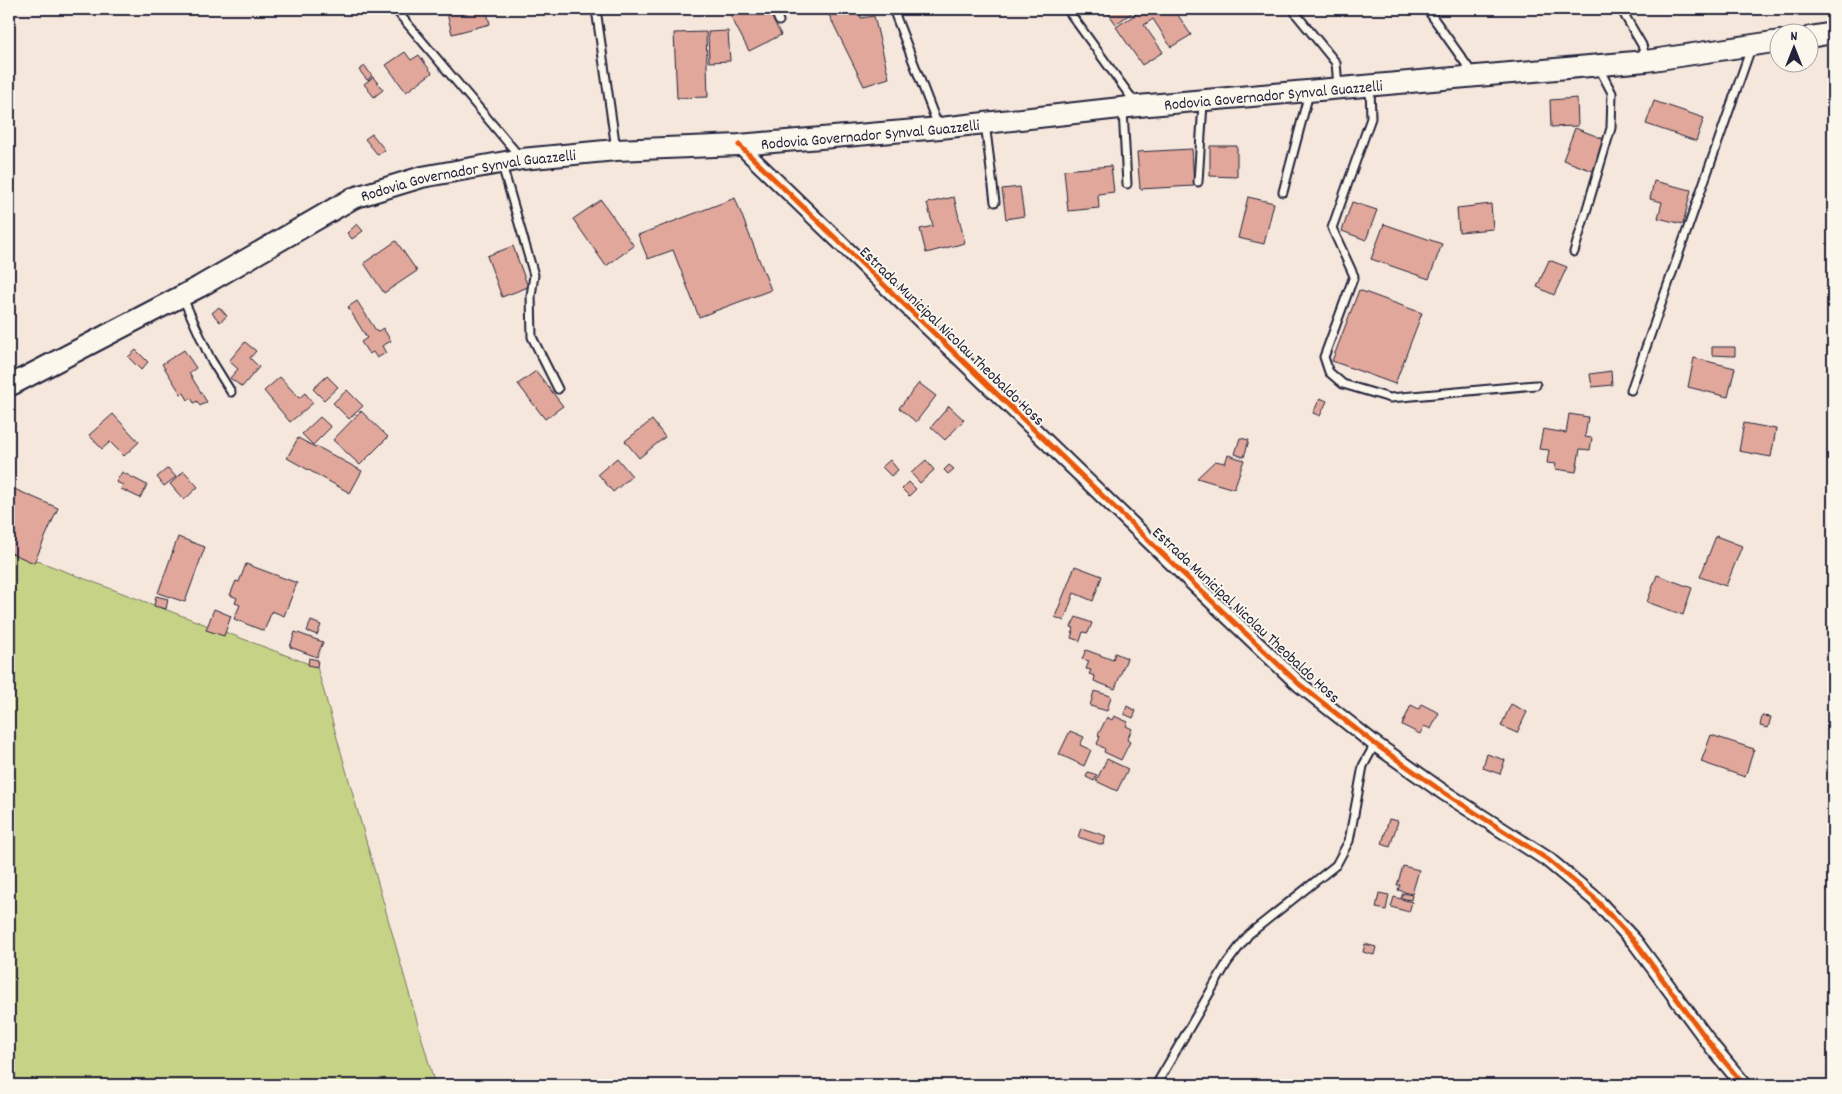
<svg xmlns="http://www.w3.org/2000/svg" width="1842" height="1094" viewBox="0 0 1842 1094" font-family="Dekko,sans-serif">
  <rect width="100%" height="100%" fill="#f6e7dc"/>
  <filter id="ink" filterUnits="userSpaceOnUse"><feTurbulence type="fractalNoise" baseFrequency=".02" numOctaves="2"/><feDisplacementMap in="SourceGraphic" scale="10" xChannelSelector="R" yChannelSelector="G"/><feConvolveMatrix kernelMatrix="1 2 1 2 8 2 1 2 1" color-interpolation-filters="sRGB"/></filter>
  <g filter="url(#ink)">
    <path fill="#c6d285" stroke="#747a60" d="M9,550L317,667L435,1085H9Z"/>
    <path fill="#e0a79a" stroke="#22223b" d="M446,9H486L490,24L452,34Z
      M727,9H768L781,35L749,51Z
      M826,9H859L861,18L874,16L889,78L864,86Z
      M1105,9H1137L1116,24Z
      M1144,9H1174L1191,35L1171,47L1153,19L1144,25L1163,52L1142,65L1116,27Z
      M728,31L730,61L709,62L708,32Z
      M706,32L708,97L677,98L674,33Z
      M405,52L411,60L419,55L432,73L406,92L386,65Z
      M365,66L372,76L367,80L359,70Z
      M373,77L383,90L374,97L364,84Z
      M1577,98L1578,126L1551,127L1550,100Z
      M1654,101L1704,118L1696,141L1646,124Z
      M1575,128L1604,139L1593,171L1563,160Z
      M372,134L385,150L378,155L365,139Z
      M1210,146H1237V177L1210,176Z
      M1192,149L1194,186L1140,189L1137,152Z
      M1111,166L1114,192L1098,194L1099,208L1068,211L1064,170Z
      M1654,181L1691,190L1683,224L1658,218L1662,202L1650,199Z
      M1020,187L1024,216L1006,219L1002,189Z
      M954,197L965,243L926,253L920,229L933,226L927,203Z
      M1248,197L1274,203L1264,244L1238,238Z
      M735,198L771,290L699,317L673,250L648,259L638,235Z
      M601,200L634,246L606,266L573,219Z
      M1352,202L1377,210L1366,240L1342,231Z
      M1491,204L1493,229L1459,232L1457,208Z
      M357,224L363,231L352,239L347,233Z
      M1384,224L1442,244L1429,279L1371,259Z
      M396,241L417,271L384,293L364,263Z
      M513,246L528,287L502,297L487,256Z
      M1549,260L1567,267L1554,295L1537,287Z
      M1359,290L1422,313L1395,384L1332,361Z
      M357,301L377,332L383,328L391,341L382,346L386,353L377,358L373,352L369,354L361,342L367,338L348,307Z
      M219,307L227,316L220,322L212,313Z
      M245,342L256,351L250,358L259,367L242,387L230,378L238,369L229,361Z
      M1712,347H1735V356L1712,355Z
      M136,350L148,362L141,370L128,357Z
      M184,350L196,368L189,373L207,402L200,406L197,401L194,403L191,398L188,400L184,393L181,394L162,364Z
      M1694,358L1735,368L1728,397L1688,387Z
      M536,371L563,406L545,419L518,384Z
      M1611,371L1612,385L1592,387L1590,374Z
      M327,376L338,387L324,400L313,389Z
      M280,377L299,398L305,393L313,403L290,422L264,391Z
      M919,383L936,396L916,422L899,408Z
      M347,390L363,406L349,419L333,403Z
      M1320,398L1327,401L1320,416L1313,413Z
      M949,406L964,420L945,440L931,427Z
      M361,411L388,437L360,465L333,440Z
      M113,414L139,442L124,456L110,442L102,449L89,435Z
      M1569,414L1588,417L1585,437L1592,438L1590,450L1580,449L1576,472L1555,469L1556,464L1547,463L1549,450L1539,449L1543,429L1566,433Z
      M320,417L331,427L313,445L302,434Z
      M652,420L665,437L639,458L625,441Z
      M1744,423L1776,429L1771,457L1739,451Z
      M298,438L315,447L316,446L362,471L350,493L287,458Z
      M1240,438L1249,440L1244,457L1235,454Z
      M1228,455L1244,460L1234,489L1197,478L1215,461L1225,463Z
      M617,458L632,476L613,492L598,474Z
      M890,460L898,470L891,476L882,467Z
      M926,460L934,470L920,483L911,473Z
      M949,465L954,469L948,474L944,470Z
      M168,468L176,477L164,486L157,477Z
      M184,471L198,487L184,500L170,484Z
      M122,472L147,485L140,498L121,489L123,485L116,482Z
      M909,482L916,489L909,496L902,489Z
      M12,488L58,508L34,563L9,552V496Z
      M1716,536L1742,546L1726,586L1700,577Z
      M178,537L205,547L185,602L158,593Z
      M246,564L297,583L284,616L272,611L264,631L234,619L240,605L235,603L237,598L230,595L236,581L239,582Z
      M1075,566L1102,576L1093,601L1074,593L1064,621L1055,617Z
      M1657,575L1692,588L1683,615L1647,602Z
      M156,596L168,599L166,609L154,606Z
      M214,609L231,616L224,636L206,630Z
      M1076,617L1092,623L1088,633L1083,632L1080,641L1071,638L1074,628L1071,627Z
      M311,621L321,625L317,635L307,631Z
      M295,632L323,642L317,657L290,647Z
      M1086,650L1113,660L1115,653L1127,658L1115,689L1094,681L1095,676L1089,674L1091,670L1086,669L1089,661L1082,659Z
      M309,658L318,660L317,667L308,665Z
      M1094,691L1111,696L1107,711L1090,706Z
      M1421,704L1439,713L1431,729L1424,726L1420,734L1402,725L1411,705L1419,709Z
      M1511,704L1527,712L1517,733L1501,726Z
      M1127,706L1136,711L1133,718L1124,714Z
      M1114,716L1128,722L1126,726L1132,729L1127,740L1130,742L1121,760L1104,752L1105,749L1097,744L1100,737L1098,735L1107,717L1112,720Z
      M1762,716L1771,717L1768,728L1760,726Z
      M1070,731L1084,737L1080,745L1091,750L1084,766L1059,754Z
      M1711,735L1754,749L1745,777L1701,762Z
      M1487,754L1505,760L1500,774L1483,768Z
      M1107,759L1128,769L1117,791L1096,781Z
      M1088,772L1097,775L1094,781L1086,777Z
      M1389,819L1398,821L1390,847L1382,844Z
      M1081,828L1106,836L1103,845L1078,837Z
      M1403,866L1419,870L1412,894L1398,890L1400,885H1397Z
      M1379,893L1389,895L1386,910L1376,908Z
      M1403,893L1412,895L1411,900L1401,898Z
      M1394,897L1412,902L1409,912L1391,907Z
      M1365,944L1376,947L1374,955L1363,952Z"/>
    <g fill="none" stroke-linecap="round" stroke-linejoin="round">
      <defs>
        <path id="lane" d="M395,9L520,157
          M596,9L616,149
          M774,9L779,21
          M893,9L938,126
          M1067,9L1136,104
          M1294,9L1296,14L1336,63L1338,86
          M1427,9L1473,74
          M1621,9L1642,45L1646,60
          M1370,87L1371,118L1332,228L1354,276L1324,357L1329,372L1343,384L1390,398L1536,385
          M1123,110L1127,184
          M985,123L995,202
          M502,165L534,275L531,296L532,337L558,389
          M1198,182L1203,103
          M1283,192L1309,93
          M1574,252L1611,128L1612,93L1599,68
          M182,296L210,358L231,392
          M1631,390L1751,48
          M1156,1085L1227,963L1249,934L1336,865L1349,841L1363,766L1375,744"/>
        <path id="street" d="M739,145L1197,587L1299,684L1375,744L1443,792L1547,859L1594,898L1635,942L1714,1049L1744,1085"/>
        <g id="secondary">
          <path d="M1810,37L1833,33"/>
          <path id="s1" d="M9,386L199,287L353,198L422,177L522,159L616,150L739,145L940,128L1138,106L1646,61L1780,41"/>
        </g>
      </defs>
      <use href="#lane" stroke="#22223b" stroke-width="11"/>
      <use href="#street" stroke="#22223b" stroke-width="18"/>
      <use href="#secondary" stroke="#22223b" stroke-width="24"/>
      <use href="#lane" stroke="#fbf7ec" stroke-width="7"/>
      <use href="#street" stroke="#fbf7ec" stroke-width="14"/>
      <use href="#secondary" stroke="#fbf7ec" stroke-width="20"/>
      <defs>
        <path id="cycleway" d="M739,145L1197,587L1299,684L1375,744L1443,792L1547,859L1594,898L1635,942L1714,1049L1744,1085"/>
      </defs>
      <use href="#cycleway" stroke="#fbf7ec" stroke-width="8"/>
      <use href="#cycleway" stroke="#e8590c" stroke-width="5"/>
    </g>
  </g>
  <g text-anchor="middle" stroke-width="4" stroke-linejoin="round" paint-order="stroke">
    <g font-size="16" fill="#22223b" stroke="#fbf7ec">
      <text dy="6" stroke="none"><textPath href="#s1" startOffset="1320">Rodovia Governador Synval Guazzelli</textPath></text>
      <text dy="6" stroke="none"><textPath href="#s1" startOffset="915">Rodovia Governador Synval Guazzelli</textPath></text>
      <text dy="6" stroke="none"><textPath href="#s1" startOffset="510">Rodovia Governador Synval Guazzelli</textPath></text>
      <text transform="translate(953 335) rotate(44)" y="6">Estrada Municipal Nicolau Theobaldo Hoss</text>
      <text transform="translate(1247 614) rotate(43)" y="6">Estrada Municipal Nicolau Theobaldo Hoss</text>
    </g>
  </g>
  <rect width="1842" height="1094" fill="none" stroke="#fbf7ec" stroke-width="30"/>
  <rect x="15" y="15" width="1812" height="1064" fill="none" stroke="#22223b" stroke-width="2" filter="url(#ink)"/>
  <g transform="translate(1794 48)"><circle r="24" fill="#fbf7ec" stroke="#a4a2a5"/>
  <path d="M0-4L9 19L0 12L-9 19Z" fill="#22223b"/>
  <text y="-8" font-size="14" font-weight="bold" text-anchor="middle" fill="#22223b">N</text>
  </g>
</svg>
